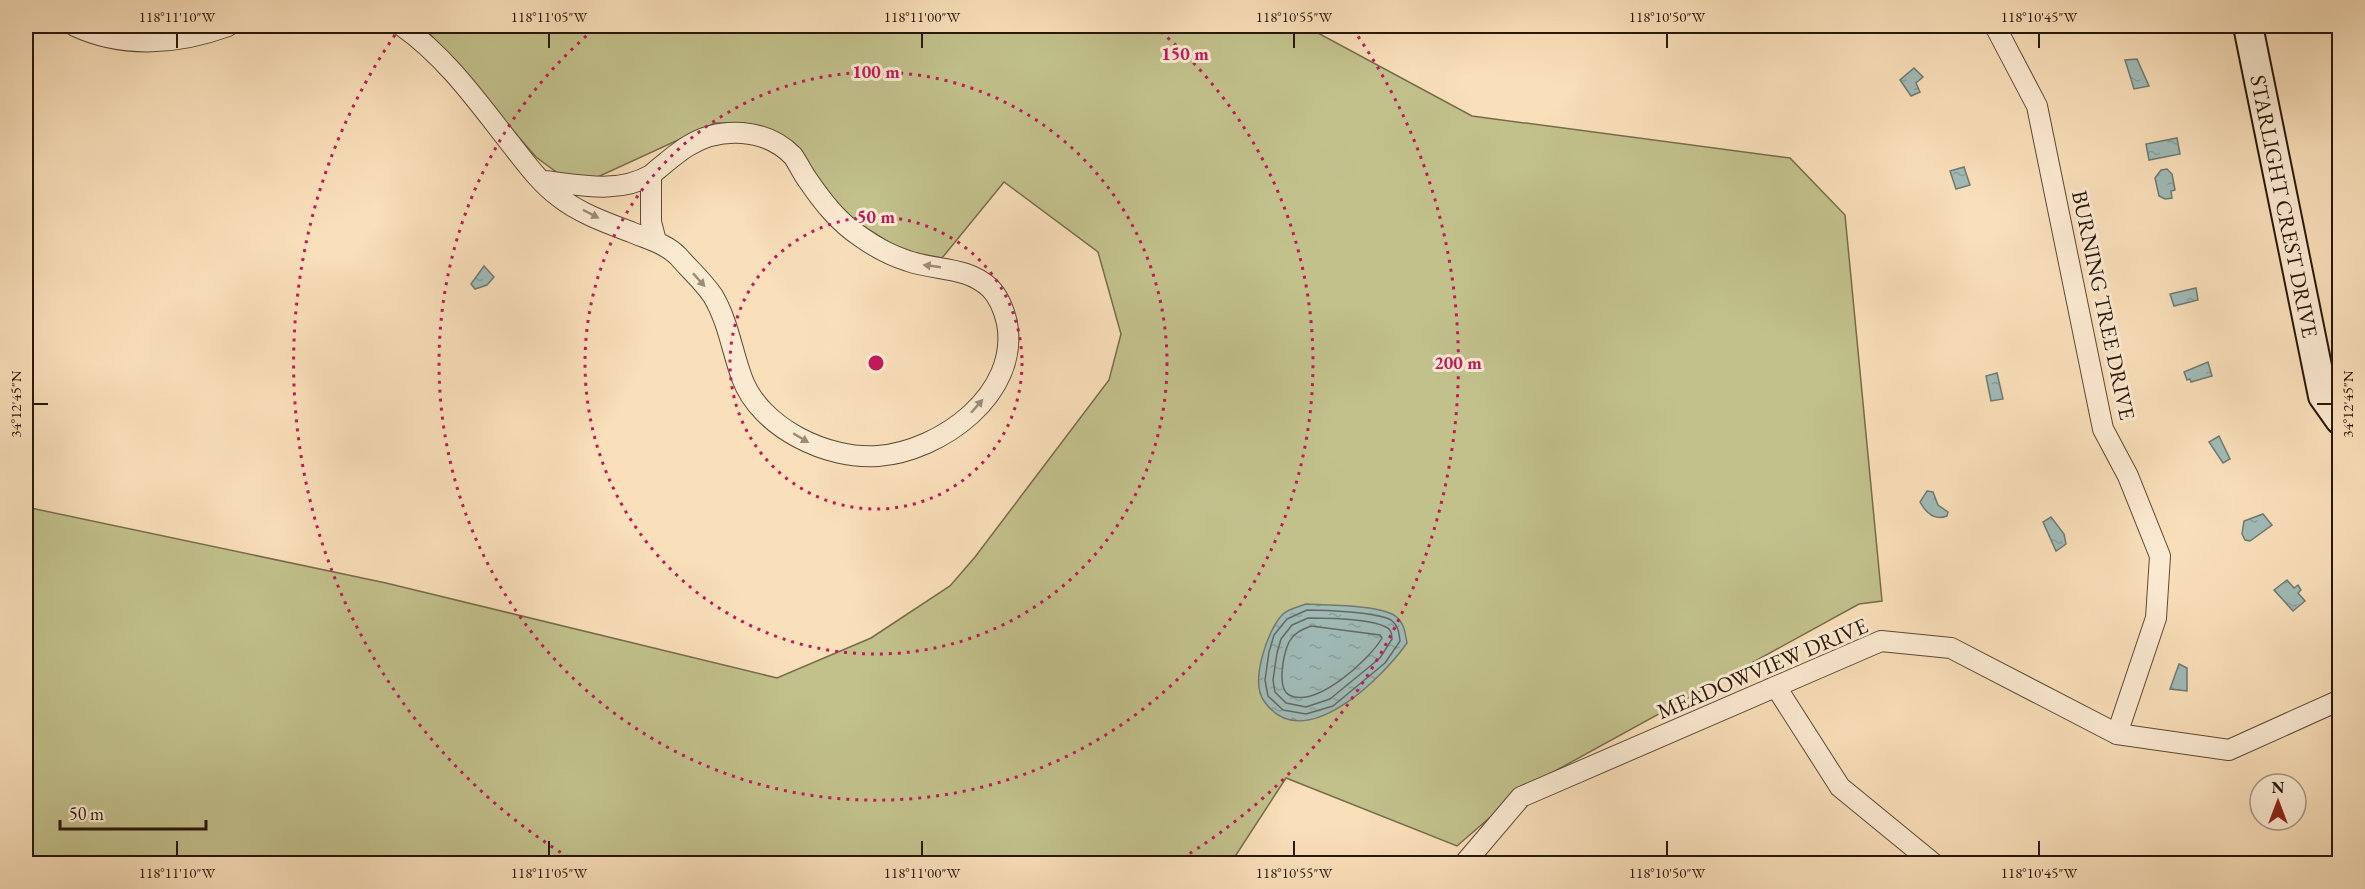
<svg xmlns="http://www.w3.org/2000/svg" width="2365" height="889" viewBox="0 0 2365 889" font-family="'EB Garamond',serif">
  <defs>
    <pattern id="water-ripples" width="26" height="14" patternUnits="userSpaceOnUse" patternTransform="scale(1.5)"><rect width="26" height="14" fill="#a0bbb8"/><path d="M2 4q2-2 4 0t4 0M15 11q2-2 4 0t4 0" fill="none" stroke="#8aa09d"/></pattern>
  </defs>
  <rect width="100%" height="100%" fill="#f9dfba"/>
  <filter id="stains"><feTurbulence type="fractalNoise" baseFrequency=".00333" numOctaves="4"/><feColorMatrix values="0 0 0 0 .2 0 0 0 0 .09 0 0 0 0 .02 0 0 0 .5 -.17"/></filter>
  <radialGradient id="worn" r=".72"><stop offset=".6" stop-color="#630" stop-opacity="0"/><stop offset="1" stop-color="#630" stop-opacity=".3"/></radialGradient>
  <path fill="#c2c18c" stroke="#766c4a" stroke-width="1.5" d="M423,26H1305L1472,116L1790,158L1845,215L1882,601L1859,604L1524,788L1457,846L1286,778L1236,855L1226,863L26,864V507L386,583L777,678L871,638L950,586L975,557L1109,380L1121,334L1098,252L1004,182L942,258L901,250L863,226L844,213L799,151L772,132L744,123H715L589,181L559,174L536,157Z"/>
  <path fill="url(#water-ripples)" stroke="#707a71" stroke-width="1.5" d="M2137,59L2149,86L2134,89L2125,60Z
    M1914,68L1923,77L1916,83L1920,92L1911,96L1900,80Z
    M2177,138L2180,154L2149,160L2146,144Z
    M1964,167L1970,185L1956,189L1950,171Z
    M2167,169L2172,174L2175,190L2171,191L2172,198L2165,199L2159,196L2155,178L2161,170Z
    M484,266L494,277L487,285L475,289L471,284Z
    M2196,288L2198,300L2174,306L2170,294Z
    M2208,362L2212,376L2191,382L2190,379L2187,380L2184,372Z
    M1997,373L2003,399L1991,401L1986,376Z
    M2219,436L2230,459L2223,463L2209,442Z
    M1927,491L1933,492L1938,505L1948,512L1947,516C1934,521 1926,513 1920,502Z
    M2263,514L2272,525L2250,541L2245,540L2242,534L2244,521Z
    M2051,517L2064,534L2066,544L2056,551L2043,522Z
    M2287,580L2294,588L2298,585L2301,590L2298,593L2305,601L2293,611L2274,590Z
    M1306,604C1328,605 1374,605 1392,614C1404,620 1405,632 1407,643C1383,677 1303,758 1264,701C1250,682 1267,631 1282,615C1287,609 1299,607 1306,604Z
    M2179,664L2187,668V691L2170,689Z"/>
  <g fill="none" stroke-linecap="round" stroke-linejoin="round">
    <path stroke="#646a60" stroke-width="1.5" d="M1307,610C1324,610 1377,612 1391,620C1398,625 1399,632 1400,641L1385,663L1333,706L1306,714L1283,710L1268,696L1265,680L1269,652L1274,635L1287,619Z
      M1308,618C1327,618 1368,618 1386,627C1391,629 1392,634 1392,639L1380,658L1330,699L1306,707L1286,703L1275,692L1273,680L1277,653L1281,639L1292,625Z
      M1311,626L1380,635L1382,638C1370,659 1316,709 1289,695C1276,687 1284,653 1289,642C1294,633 1301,630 1311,626Z"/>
    <defs>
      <path id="street" d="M75,26C124,49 179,44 228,26
        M402,26C446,57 477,101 510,143C525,162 540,183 559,197C579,213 607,223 631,232C647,239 665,243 678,256C689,269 704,282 713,296C728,321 732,351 742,378C760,428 828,460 878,456C941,451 1020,394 1007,323C1004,310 999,297 990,288C967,266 936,271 908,261C892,256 875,247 861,237C838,222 822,201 807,179C802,172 798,163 793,156C766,128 720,126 688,146C675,154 663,165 651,175V222L656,241
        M1995,26L2037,106L2103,429L2128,476L2160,556L2156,618L2117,734
        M544,181C581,185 618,194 651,175
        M1776,687L1840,787L1934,864
        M1464,864L1521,797L1881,641L1951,648L2117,734L2229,750L2340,700"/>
      <g id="secondary">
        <path id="s1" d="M2248,26L2323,396L2340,420"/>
      </g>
    </defs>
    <use href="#street" stroke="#5d4a34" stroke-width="22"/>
    <use href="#secondary" stroke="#291807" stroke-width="32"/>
    <use href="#street" stroke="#fbead2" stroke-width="20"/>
    <use href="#secondary" stroke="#fbead2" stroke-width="28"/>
  </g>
  <defs><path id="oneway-solid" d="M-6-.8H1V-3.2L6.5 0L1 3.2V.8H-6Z" transform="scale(1.5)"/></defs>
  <g fill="#9c8c77">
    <use href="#oneway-solid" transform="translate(591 214) rotate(27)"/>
    <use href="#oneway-solid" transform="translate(932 266) rotate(-172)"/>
    <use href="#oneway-solid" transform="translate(699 280) rotate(48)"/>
    <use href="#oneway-solid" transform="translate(977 406) rotate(-49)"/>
    <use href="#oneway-solid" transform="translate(801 438) rotate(31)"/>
  </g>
  <path fill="none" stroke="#291807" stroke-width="2" d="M177,33V48M549,33V48M922,33V48M1294,33V48M1667,33V48M2039,33V48M33,404H48M2317,404H2332M177,841V856M549,841V856M922,841V856M1294,841V856M1667,841V856M2039,841V856"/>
  <g fill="none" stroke="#c2185b" stroke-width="3" stroke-dasharray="3 6">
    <circle cx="876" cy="363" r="146"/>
    <circle cx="876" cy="363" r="291"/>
    <path d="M1154 26A437 437 0 1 1 598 26"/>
    <path d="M576 862A582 582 0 0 1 399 29M1353 29A582 582 0 0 1 1176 862"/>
  </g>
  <g text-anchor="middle" stroke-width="6" stroke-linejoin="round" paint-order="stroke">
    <g font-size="22" fill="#291807" stroke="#fbead2">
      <text dy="8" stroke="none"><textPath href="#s1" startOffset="184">STARLIGHT CREST DRIVE</textPath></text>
      <text transform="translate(2104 305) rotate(78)" y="8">BURNING TREE DRIVE</text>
      <text transform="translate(1762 668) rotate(-23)" y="8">MEADOWVIEW DRIVE</text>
    </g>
  </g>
  <circle cx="876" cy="363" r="9" fill="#c2185b" stroke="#fbead2" stroke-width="3"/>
  <g font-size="18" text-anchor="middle" font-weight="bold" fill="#c2185b" stroke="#fbead2" stroke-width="6" stroke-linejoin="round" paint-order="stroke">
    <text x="1185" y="60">150 m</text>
    <text x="876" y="78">100 m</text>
    <text x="876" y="223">50 m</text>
    <text x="1458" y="369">200 m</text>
  </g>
  <rect width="2365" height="889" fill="none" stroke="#f9dfba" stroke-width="66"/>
  <g transform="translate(2278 802)"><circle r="28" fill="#fbead2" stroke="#a79681" stroke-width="1.5"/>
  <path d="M0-4.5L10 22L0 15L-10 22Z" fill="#8f2418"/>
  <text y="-9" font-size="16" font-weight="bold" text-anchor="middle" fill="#291807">N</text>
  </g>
  <path d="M60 820v9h146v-9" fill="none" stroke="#291807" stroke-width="3"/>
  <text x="69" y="820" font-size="18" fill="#291807" stroke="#fbead2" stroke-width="4.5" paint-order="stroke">50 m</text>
  <rect x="33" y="33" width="2299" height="823" fill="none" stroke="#291807" stroke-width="2"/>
  <g font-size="15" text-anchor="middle" fill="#291807">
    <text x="177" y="22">118°11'10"W</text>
    <text x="549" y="22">118°11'05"W</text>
    <text x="922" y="22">118°11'00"W</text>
    <text x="1294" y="22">118°10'55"W</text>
    <text x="1667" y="22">118°10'50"W</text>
    <text x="2039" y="22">118°10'45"W</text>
    <text transform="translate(16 404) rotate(-90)" y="5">34°12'45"N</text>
    <text transform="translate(2348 404) rotate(-90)" y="5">34°12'45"N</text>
    <text x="177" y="878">118°11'10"W</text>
    <text x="549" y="878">118°11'05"W</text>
    <text x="922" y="878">118°11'00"W</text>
    <text x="1294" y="878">118°10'55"W</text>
    <text x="1667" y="878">118°10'50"W</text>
    <text x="2039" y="878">118°10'45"W</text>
  </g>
  <rect width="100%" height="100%" filter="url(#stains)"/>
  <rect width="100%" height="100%" fill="url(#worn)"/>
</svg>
